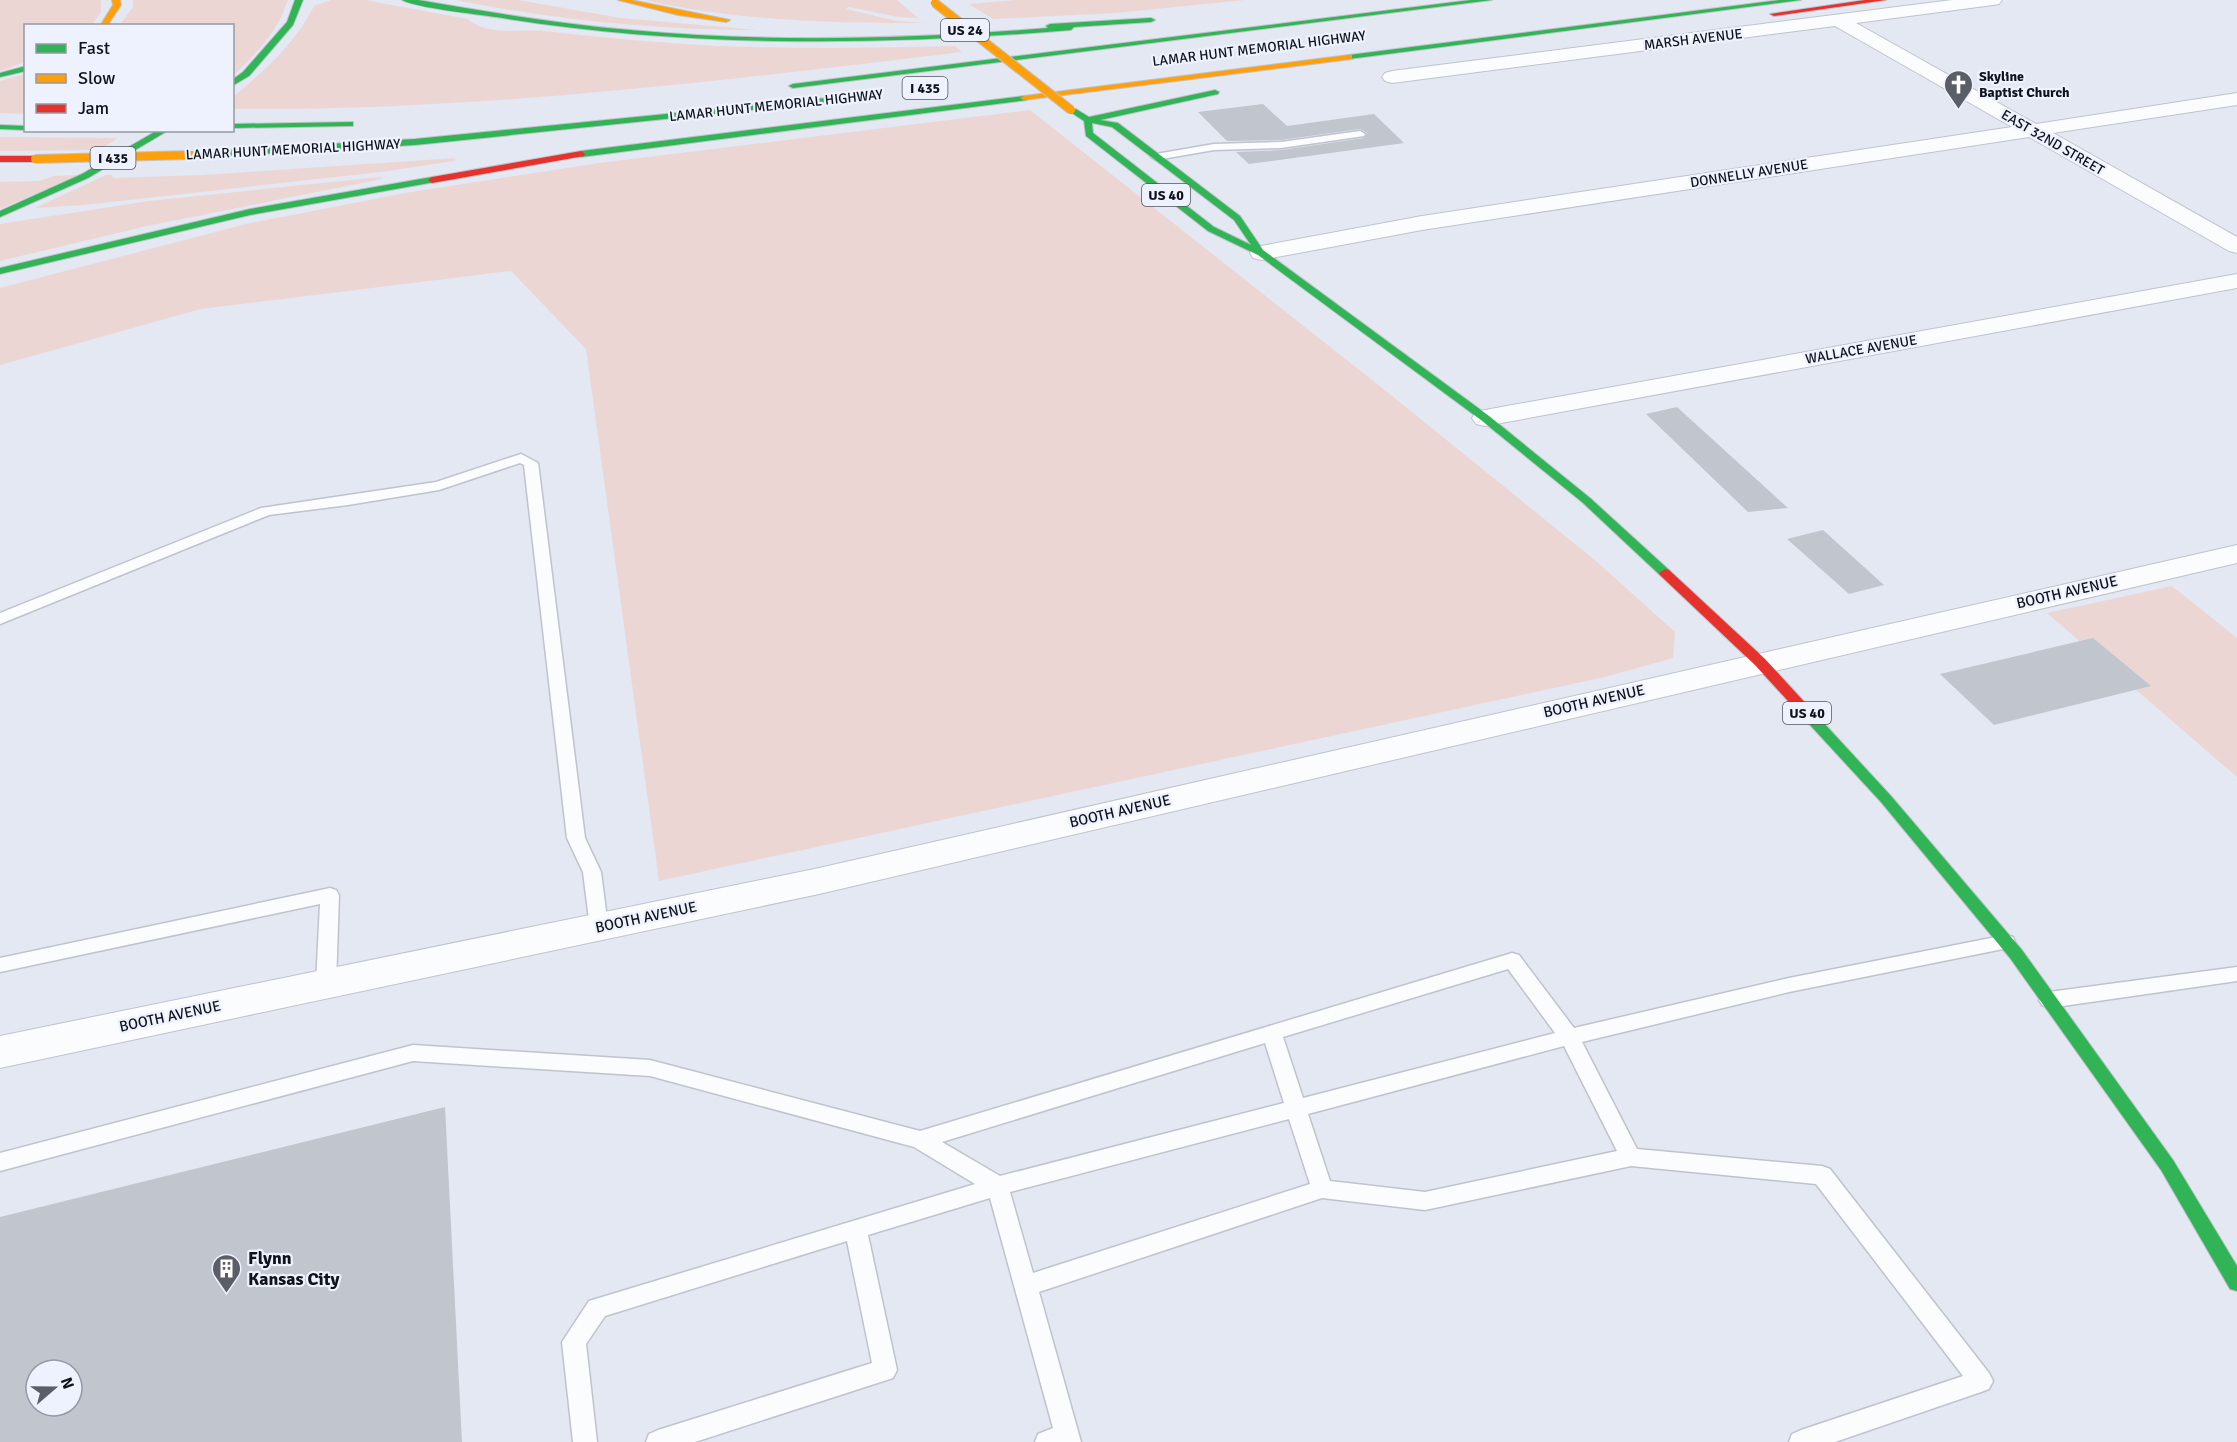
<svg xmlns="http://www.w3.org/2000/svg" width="2237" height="1442" viewBox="0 0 2237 1442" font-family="Signika,sans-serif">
  <rect width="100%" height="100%" fill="#e3e8f3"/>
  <path fill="#ecd6d4" d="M0,0H101V12L92,25L26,26L25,62L0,71Z
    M133,0H288C277,33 257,52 233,76L232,26H119L133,7Z
    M331,0H365L468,19C485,36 521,29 543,31C601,37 659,43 717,46C796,49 875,48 955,46L962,52C720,81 477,111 233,109V97C264,71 296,43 314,6Z
    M456,0H518L621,18L757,30C656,30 555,20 456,0Z
    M645,0H897L918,18L898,17L849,7L846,9L897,21L926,23C831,23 737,21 645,0Z
    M1016,0H1245L1116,13L993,19L969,4Z
    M25,74V114L0,113V81Z
    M1030,110L1381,387L1596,561L1675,632L1673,658L1605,677L659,881L586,349L511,271L201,309L0,365V288L246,224L405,193L599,163Z
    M0,137L118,138L99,150L0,151Z
    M456,158L454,161L381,172L84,205L35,208L106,175H112L113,178L203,175Z
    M78,175L0,209V182L39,181L54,176Z
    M380,177L382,179L147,226L0,261V224L149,201Z
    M2172,586L2237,638V777L2047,613Z"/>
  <path fill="#c1c5ce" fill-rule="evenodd" d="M1263,104L1287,126L1374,114L1404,143L1249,164L1236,152L1281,150L1364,138L1367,133L1360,129L1281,140L1227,141L1198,112Z
    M1677,407L1788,508L1748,512L1646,414Z
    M1823,530L1884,585L1849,594L1787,539Z
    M2093,638L2151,686L1994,725L1940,674Z
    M445,1107L462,1442H0V1217ZM36,1370H72V1406H36Z"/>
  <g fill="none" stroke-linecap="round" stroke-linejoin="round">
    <defs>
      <path id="lane" d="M1360,131L1365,134L1364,136L1281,148L1214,150L1156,160L1151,157L1156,154L1214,144L1281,142Z
        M521,454L538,463L585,838L601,872L608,927L606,932L599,934L592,932L590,927L583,872L567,838L524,465L520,463L439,490L348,505L269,515L0,624V613L261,508L436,482Z
        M330,888L336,890L339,895L336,984L333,989L326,991L319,989L316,984L320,904L0,972V958Z
        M2006,935L2013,937L2015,942L2013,947L1789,992L1582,1042L1637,1149L1822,1166L1830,1169L1989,1373L1993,1381L1989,1389L1981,1392L1835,1442H1789L1792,1434L1801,1430L1963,1376L1816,1184L1631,1166L1425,1210L1322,1198L1039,1292L1081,1442H1035L1038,1434L1053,1428L990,1198L868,1235L897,1370L893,1378L695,1442H646L649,1434L658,1430L872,1363L847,1241L605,1316L586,1344L597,1442H573L562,1342L589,1301L975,1184L914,1147L650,1076L413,1061L0,1171V1153L413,1045L650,1060L920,1131L1512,953L1519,955L1574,1028L1789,978ZM1508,969L1555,1033L1303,1098L1283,1037ZM1265,1043L1284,1103L1000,1176L942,1142ZM1564,1046L1617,1151L1425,1192L1330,1181L1308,1114ZM1289,1119L1310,1184L1033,1273L1010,1192Z
        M2237,967V981L2049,1008L2042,1005L2039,1000L2042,995L2049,992Z"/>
      <path id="street" d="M1952,0H2002L1999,4L1993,5L1856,23L2036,124L2237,93V105L2053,133L2237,237V253L2229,251L2029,137L1422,230L1261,260L1253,258L1250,253L1253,248L1261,246L1422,216L2012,127L1835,26L1392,83L1385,81L1382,77L1385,73L1392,71Z
        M2237,274V288L1485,426L1476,424L1472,418L1476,412L1485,410Z
        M2237,545V563L819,894L0,1068V1036L819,868Z"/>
      <path id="fast" d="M295,0H303L293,25L249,76L232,86V80L243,72L287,22Z
        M402,0H418C488,12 559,24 630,30C769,43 909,39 1048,28L1046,26L1050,24L1151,18L1155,20L1151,22L1074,27L1071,30C879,46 687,48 496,17C476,14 416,8 402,0Z
        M1471,0H1492L793,88L789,86L793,84Z
        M1780,0H1801L1349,59L1345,57L1349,55Z
        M26,66V71L0,77V73Z
        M1215,90L1219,92L1218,94L1100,120L1118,123L1240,216L1263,250L1489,416L1590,498L1669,570L1671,573L1669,576H1661L1582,502L1481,420L1258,255L1208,231L1086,136L1084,121L1069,111L1076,109L1089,117ZM1092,123L1112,127L1234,220L1251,245L1214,227L1093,133Z
        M1024,96H1027V100L581,157L577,154L581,151Z
        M826,98L830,100L829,102L415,145L191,158L187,155L191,152L415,139Z
        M353,122V126H350L232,128V124Z
        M0,125L26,126V130L0,129Z
        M158,130H169L88,178L0,217V211L82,174Z
        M432,177L436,180L435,182L250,215L0,274V268L250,209Z
        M1804,706L1809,707L1891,796L2022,950L2173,1160L2237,1266V1291L2230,1289L2161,1170L2010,958L1881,802L1799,713L1797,710Z"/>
      <path id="slow" d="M112,0H120L121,5L107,26H100L113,5Z
        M618,0H631L730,20L726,22L678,15Z
        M1349,55H1352V59L1024,100L1020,98L1024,96Z"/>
      <path id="jam" d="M1865,0H1886L1774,16L1770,14Z
        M581,151L585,154L584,156L432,183L428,180L432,177Z
        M0,156H35L39,159L35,162H0Z
        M1665,569L1669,570L1765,659L1809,707L1811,710L1809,713H1799L1755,665L1661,576L1659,573Z"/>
    </defs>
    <use href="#lane" stroke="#bfc3cc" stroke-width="3"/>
    <use href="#street" stroke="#bfc3cc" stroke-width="2"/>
    <use href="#fast" stroke="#c0c3c9" stroke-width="2"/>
    <use href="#slow" stroke="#c0c3c9" stroke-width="2"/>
    <use href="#jam" stroke="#c0c3c9" stroke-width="2"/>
    <use href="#lane" fill="#fbfcfd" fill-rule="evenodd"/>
    <use href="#street" fill="#fbfcfd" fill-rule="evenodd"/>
    <use href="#fast" fill="#30b455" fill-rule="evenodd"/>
    <use href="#slow" fill="#ff9f0a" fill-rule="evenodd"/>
    <use href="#jam" fill="#e5322d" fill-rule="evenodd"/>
    <defs>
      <path id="slow-bridge" d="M935,3L1071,110
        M35,159L191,155"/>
    </defs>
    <use href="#slow-bridge" stroke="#c0c3c9" stroke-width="10" stroke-linecap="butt"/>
    <use href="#slow-bridge" stroke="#ff9f0a" stroke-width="8"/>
  </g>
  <defs>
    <symbol id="church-pin" viewBox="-11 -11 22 30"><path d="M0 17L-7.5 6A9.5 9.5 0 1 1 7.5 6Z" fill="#5a5e66" stroke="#edf2fe"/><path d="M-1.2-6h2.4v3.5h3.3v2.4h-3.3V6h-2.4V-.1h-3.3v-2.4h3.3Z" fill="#fff"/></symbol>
    <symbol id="building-pin" viewBox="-11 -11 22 30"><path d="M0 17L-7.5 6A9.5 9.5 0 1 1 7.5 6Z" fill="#5a5e66" stroke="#edf2fe"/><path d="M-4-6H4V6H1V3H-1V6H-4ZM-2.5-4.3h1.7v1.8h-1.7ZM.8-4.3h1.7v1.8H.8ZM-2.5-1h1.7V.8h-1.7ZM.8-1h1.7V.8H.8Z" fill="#fff"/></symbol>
  </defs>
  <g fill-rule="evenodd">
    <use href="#church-pin" x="1942" y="68" width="33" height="45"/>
    <use href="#building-pin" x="210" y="1252" width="33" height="45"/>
  </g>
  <g text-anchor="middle" stroke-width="4.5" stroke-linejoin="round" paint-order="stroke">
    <g fill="#edf2fe" stroke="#53565e" stroke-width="1.5">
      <rect x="941" y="19" width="48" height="22" rx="4.5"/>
      <rect x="902.5" y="77" width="45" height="22" rx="4.5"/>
      <rect x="90.5" y="147" width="45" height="22" rx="4.5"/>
      <rect x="1142" y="184" width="48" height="22" rx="4.5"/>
      <rect x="1783" y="702" width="48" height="22" rx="4.5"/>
    </g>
    <g font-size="14" font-weight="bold" fill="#11131a">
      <text x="965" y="35">US 24</text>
      <text x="925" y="93">I 435</text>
      <text x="113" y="163">I 435</text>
      <text x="1166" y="200">US 40</text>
      <text x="1807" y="718">US 40</text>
    </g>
    <g font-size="14" fill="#11131a" stroke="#edf2fe">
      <text transform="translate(1693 39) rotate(-7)" y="5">MARSH AVENUE</text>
      <text transform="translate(1259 48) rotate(-7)" y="5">LAMAR HUNT MEMORIAL HIGHWAY</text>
      <text transform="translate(776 105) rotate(-6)" y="5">LAMAR HUNT MEMORIAL HIGHWAY</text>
      <text transform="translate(2053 142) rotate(30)" y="5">EAST 32ND STREET</text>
      <text transform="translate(293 149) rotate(-3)" y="5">LAMAR HUNT MEMORIAL HIGHWAY</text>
      <text transform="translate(1749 173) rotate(-9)" y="5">DONNELLY AVENUE</text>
      <text transform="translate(1861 349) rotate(-10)" y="5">WALLACE AVENUE</text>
    </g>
    <g font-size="14" font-weight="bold" fill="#11131a" stroke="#edf2fe" text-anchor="start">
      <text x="1979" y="81">Skyline<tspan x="1979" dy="16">Baptist Church</tspan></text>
    </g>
    <g font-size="15" fill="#11131a" stroke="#edf2fe">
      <text transform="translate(2067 592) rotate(-13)" y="5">BOOTH AVENUE</text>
      <text transform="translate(1594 701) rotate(-13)" y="5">BOOTH AVENUE</text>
      <text transform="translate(1120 811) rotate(-13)" y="5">BOOTH AVENUE</text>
      <text transform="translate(646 917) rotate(-12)" y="5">BOOTH AVENUE</text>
      <text transform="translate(170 1016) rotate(-12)" y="5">BOOTH AVENUE</text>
    </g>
    <g font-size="18" font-weight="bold" fill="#11131a" stroke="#edf2fe" text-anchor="start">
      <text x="248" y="1264">Flynn<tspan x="248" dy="21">Kansas City</tspan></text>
    </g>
  </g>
  <rect x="24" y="24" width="210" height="108" fill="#edf2fe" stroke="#9599a3" stroke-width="1.5"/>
  <rect x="36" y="44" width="30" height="9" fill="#30b455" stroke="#9599a3" stroke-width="1.5"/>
  <text x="78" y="54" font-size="18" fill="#11131a">Fast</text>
  <rect x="36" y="74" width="30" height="9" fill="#ff9f0a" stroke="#9599a3" stroke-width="1.5"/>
  <text x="78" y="84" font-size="18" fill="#11131a">Slow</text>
  <rect x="36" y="104" width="30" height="9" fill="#e5322d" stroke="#9599a3" stroke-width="1.5"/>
  <text x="78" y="114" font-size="18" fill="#11131a">Jam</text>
  <g transform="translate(54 1388) rotate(70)"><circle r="28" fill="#edf2fe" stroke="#9599a3" stroke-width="1.5"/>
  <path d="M0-4.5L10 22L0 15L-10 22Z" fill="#5a5e66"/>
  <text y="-9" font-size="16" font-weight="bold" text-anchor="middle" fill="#11131a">N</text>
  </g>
</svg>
